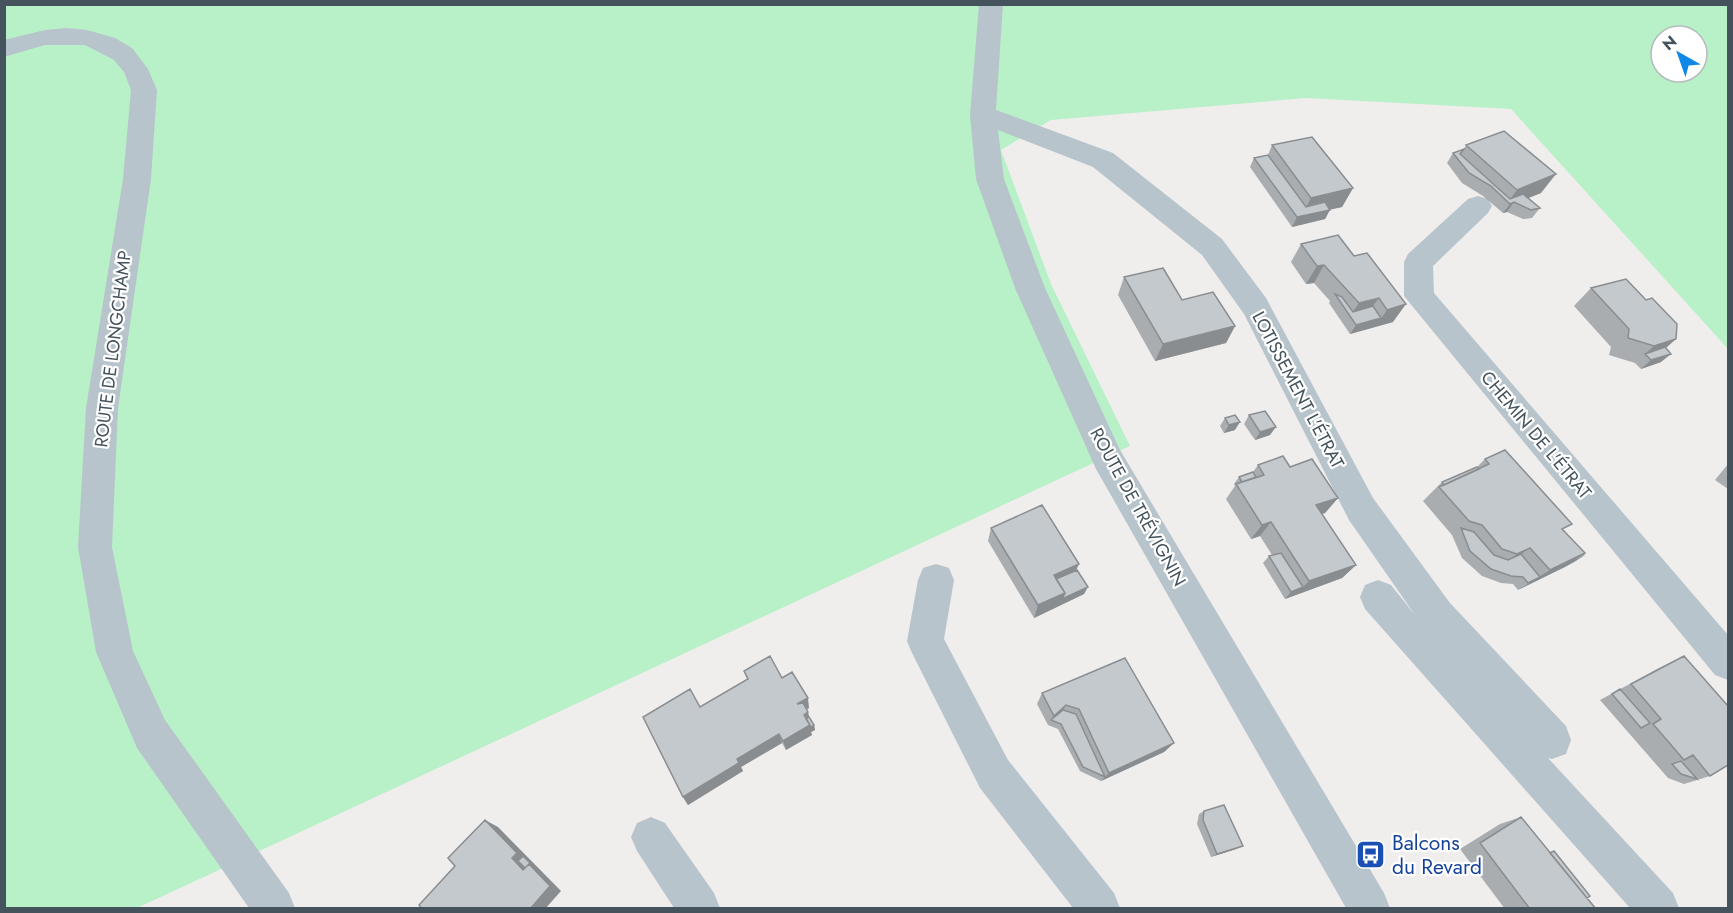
<svg xmlns="http://www.w3.org/2000/svg" width="1733" height="913" viewBox="0 0 1733 913" font-family="Jost,sans-serif">
  <rect width="100%" height="100%" fill="#f0eded"/>
  <path fill="#b8f1c7" fill-rule="evenodd" d="M5,5H1728V349L1511,109L1306,98L1051,120L1001,150L1051,284L1130,446L137,908H5ZM1661,36H1697V72H1661Z"/>
  <g fill="none" stroke-linecap="round" stroke-linejoin="round">
    <path fill="#b8c4cb" fill-rule="evenodd" d="M979,4H1003L996,110L1113,153L1222,239L1266,298L1373,498L1450,603L1566,726L1571,740L1566,754L1552,759L1548,758L1673,893L1679,908H1630L1365,609L1360,597L1365,585L1378,580L1391,585L1415,615L1349,520L1244,314L1202,255L1093,167L998,130L1004,179L1045,288L1120,450L1384,893L1390,908H1346L1096,469L1015,288L976,179L970,115Z
      M66,28L87,30L115,38L132,48L148,69L157,90L151,179L118,408L112,547L133,651L165,720L289,893L295,908H249L137,748L96,652L78,547L86,408L123,179L131,90L124,72L114,60L85,45H45L4,57V40L45,30Z
      M1478,196L1488,199L1492,206L1488,213L1433,266L1434,293L1728,635V680L1715,675L1404,296V262L1408,254L1468,199Z
      M936,564L949,568L954,580L944,639L1008,760L1114,893L1120,908H1073L980,788L912,653L907,641L918,580L923,568Z
      M651,817L665,823L714,893L720,908H674L637,851L631,837L637,823Z"/>
  </g>
  <path fill="#a9adb0" d="M1272,145L1353,188L1342,207L1330,209L1325,219L1292,227L1250,167L1254,158L1268,155Z
    M1466,145L1541,193L1528,198L1540,208L1532,218L1523,219L1507,212L1503,213L1483,196L1462,183L1447,163L1453,153L1464,149Z
    M1301,244L1354,256L1367,253L1393,322L1350,334L1329,303L1330,301L1314,283L1306,284L1291,262Z
    M1124,277L1182,300L1235,326L1226,343L1155,361L1118,295Z
    M1591,288L1666,348L1661,362L1641,369L1635,363L1609,355L1611,347L1574,306Z
    M1249,415L1270,435L1255,440L1244,424Z
    M1225,418L1235,430L1224,433L1220,426Z
    M1485,459L1564,530L1585,555L1574,562L1518,590L1513,584L1501,583L1482,576L1462,558L1452,535L1423,501L1442,482L1477,467Z
    M1728,464V489L1715,480Z
    M1258,465L1290,467L1338,498L1325,513L1322,514L1356,565L1342,578L1285,599L1263,563L1269,556L1272,555L1260,536L1251,539L1226,499L1235,486L1234,484L1239,477L1253,472Z
    M991,528L1077,570L1084,594L1034,618L988,541Z
    M1684,656L1710,776L1684,784L1668,778L1600,700L1659,668Z
    M744,671L782,678L809,708L807,709L809,717L814,725L815,730L811,732L812,735L786,750L782,743L741,767L743,771L688,805L683,797L700,707L747,679Z
    M1042,693L1174,743L1164,752L1101,781L1080,771L1058,729L1048,725L1037,704Z
    M1204,811L1236,849L1211,857L1197,824L1199,814Z
    M1521,817L1549,852L1554,851L1587,898L1596,909H1505L1460,849L1500,824Z"/>
  <path fill="#898d90" d="M1556,174L1541,193L1516,203L1514,202L1507,212L1503,213L1510,204L1508,202L1517,190Z
    M1353,188L1342,207L1307,215L1330,210L1325,219L1292,227L1297,217L1301,216L1311,198Z
    M1324,265L1314,283L1306,284L1317,266Z
    M1379,298L1366,315L1350,316L1359,303Z
    M1406,304L1393,322L1375,327L1387,310Z
    M1381,318L1375,327L1350,334L1356,325Z
    M1235,326L1226,343L1155,361L1163,344Z
    M1676,339L1657,356L1645,354L1654,346Z
    M1671,354L1661,362L1641,369L1651,360Z
    M1240,422L1235,430L1224,433L1229,425Z
    M1276,427L1270,435L1255,440L1260,432Z
    M1338,498L1325,513L1304,519L1316,505Z
    M1271,522L1260,536L1251,539L1262,525Z
    M1530,548L1511,561L1499,567L1517,554Z
    M1585,553L1565,567L1518,590L1550,570Z
    M1585,555L1574,562L1565,567L1575,560Z
    M1079,564L1073,577L1054,586V575Z
    M1356,565L1342,578L1285,599L1291,592L1303,587L1309,581Z
    M1088,587L1084,594L1034,618L1038,605L1065,593Z
    M808,698L809,708L799,714L797,704Z
    M1066,705L1060,715L1051,720L1054,716Z
    M808,712L810,722L806,725L804,715Z
    M810,725H814L815,730L811,732L812,735L786,750L783,741Z
    M779,734L782,743L741,767L743,771L688,805L683,797L737,759Z
    M1174,743L1164,752L1101,781L1109,773Z
    M485,820L498,827L561,891L545,909H530L523,870L512,858Z
    M1243,846L1236,849L1211,857L1217,854Z"/>
  <path fill="#c4c9cd" stroke="#898d90" stroke-width="1.5" d="M1504,131L1556,174L1517,190L1466,145Z
    M1312,137L1353,188L1311,198L1272,145Z
    M1464,149L1460,154L1510,199L1523,194L1540,208L1531,210L1514,202L1510,204L1491,186L1469,173L1453,153Z
    M1268,155L1306,207L1325,202L1330,210L1297,217L1254,158Z
    M1338,235L1354,256L1367,253L1406,304L1387,310L1379,298L1359,303L1324,265L1317,266L1301,244Z
    M1163,268L1182,300L1213,292L1235,326L1163,344L1124,277Z
    M1626,279L1646,300L1652,298L1677,324L1676,339L1654,346L1628,338L1629,329L1591,288Z
    M1335,294L1342,297L1353,312L1373,306L1381,318L1356,325Z
    M1665,347L1671,354L1651,360L1645,354Z
    M1265,411L1276,427L1260,432L1249,415Z
    M1235,415L1240,422L1229,425L1225,418Z
    M1505,450L1572,524L1562,529L1585,553L1550,570L1530,548L1517,554L1502,549L1482,525L1469,521L1439,487L1489,464L1485,459Z
    M1283,456L1290,467L1312,459L1338,498L1316,505L1356,565L1309,581L1271,522L1262,525L1236,484L1264,475L1258,465Z
    M1477,467L1479,469L1444,485L1442,482Z
    M1253,472L1256,477L1242,482L1239,477Z
    M1042,505L1079,564L1054,575L1065,593L1038,605L991,528Z
    M1461,528L1474,532L1494,555L1508,560L1521,554L1540,577L1528,583L1523,577L1511,576L1491,569L1470,551Z
    M1281,553L1303,587L1291,592L1269,556Z
    M1077,570L1088,587L1062,599L1065,593L1056,579Z
    M770,656L782,678L792,672L808,698L797,704L803,703L808,712L804,715L810,725L783,741L779,734L737,759L739,763L683,797L643,717L690,689L700,707L748,679L744,671Z
    M1684,656L1728,706V765L1710,776L1693,755L1684,760L1653,724L1661,719L1631,684Z
    M1125,658L1174,743L1109,773L1079,709L1066,705L1054,716L1042,693Z
    M1620,689L1650,723L1641,728L1612,694Z
    M1063,710L1076,714L1105,777L1083,767L1061,724L1051,720Z
    M809,717L814,725L811,727L806,719Z
    M1681,761L1697,779L1681,774L1672,764Z
    M1224,805L1243,846L1217,854L1203,820L1204,811Z
    M1521,817L1596,909H1530L1480,843Z
    M485,820L517,853L512,858L523,870L529,864L550,886L530,909H422L419,905L455,866L448,858Z
    M1554,851L1590,896L1587,898L1550,853Z
    M523,856L534,867L529,864L525,868L518,861Z"/>
  <defs>
    <symbol id="bus-square" viewBox="-11 -11 22 22"><rect x="-9" y="-9" width="18" height="18" rx="4" fill="#1a4fb4" stroke="#fff"/><path d="M-5-6H5V4H4V6H2V4H-2V6H-4V4H-5ZM-3.5-4V0h7V-4ZM-3.5 1.2v1.5H-2V1.2ZM2 1.2v1.5H3.5V1.2Z" fill="#fff"/></symbol>
  </defs>
  <g fill-rule="evenodd">
    <use href="#bus-square" x="1354" y="838" width="33" height="33"/>
  </g>
  <g text-anchor="middle" stroke-width="4.5" stroke-linejoin="round" paint-order="stroke">
    <g font-size="18" fill="#45545c" stroke="#fff">
      <text transform="translate(113 349) rotate(-83)" y="6">ROUTE DE LONGCHAMP</text>
      <text transform="translate(1298 390) rotate(62)" y="6">LOTISSEMENT L'ÉTRAT</text>
      <text transform="translate(1536 435) rotate(50)" y="6">CHEMIN DE L'ÉTRAT</text>
      <text transform="translate(1138 507) rotate(61)" y="6">ROUTE DE TRÉVIGNIN</text>
    </g>
    <g font-size="21" fill="#164399" stroke="#fff" text-anchor="start">
      <text x="1392" y="850">Balcons<tspan x="1392" dy="24">du Revard</tspan></text>
    </g>
  </g>
  <rect width="1733" height="913" fill="none" stroke="#45545c" stroke-width="12"/>
  <g transform="translate(1679 54) rotate(320)"><circle r="28" fill="#ffffff" stroke="#b5bbbe" stroke-width="1.5"/>
  <path d="M0-4.5L10 22L0 15L-10 22Z" fill="#0f88e8"/>
  <text y="-9" font-size="16" font-weight="bold" text-anchor="middle" fill="#45545c">N</text>
  </g>
</svg>
